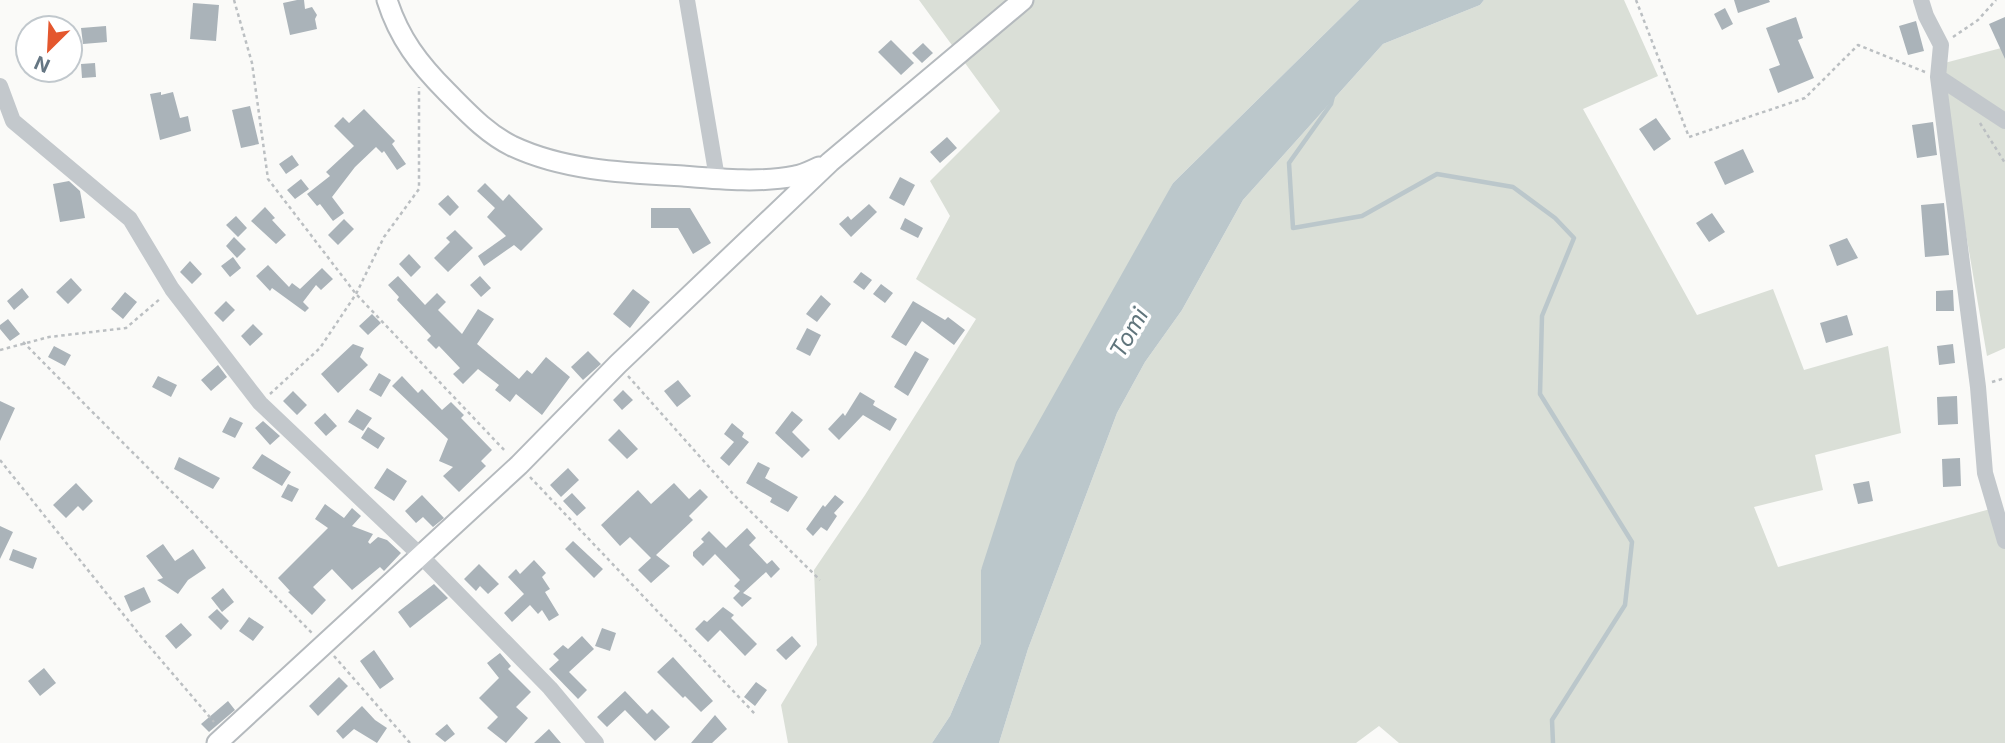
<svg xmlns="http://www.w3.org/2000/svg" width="2005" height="743" viewBox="0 0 2005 743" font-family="Inter,sans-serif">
  <rect width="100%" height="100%" fill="#fafaf8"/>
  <path fill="#dadfd7" d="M919,0H1359L1173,183L981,570V643L950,716L932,743H788L781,705L817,645L814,570L865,495L976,319L916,279L950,216L930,181L1000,111Z
    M1484,0H1624L1658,76L1583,109L1697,315L1773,289L1804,370L1888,346L1901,433L1815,455L1823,490L1754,507L1778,567L1994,508L2005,541V743H1399L1379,726L1356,743H999L1028,649L1117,413L1145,362L1182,310L1243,200L1383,44L1480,5Z
    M2005,47V348L1987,356L1937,65Z"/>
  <path fill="#bbc7cb" d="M1359,0H1484L1480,5L1383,44L1243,200L1182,310L1145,362L1117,413L1028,649L999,743H932L950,716L981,643V570L1016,462L1173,183Z"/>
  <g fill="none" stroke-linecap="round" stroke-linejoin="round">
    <path stroke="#bbc7cb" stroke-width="4.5" d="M1333,96L1331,104L1289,163L1293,228L1362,216L1437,174L1513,187L1555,218L1574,238L1542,316L1540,394L1632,542L1625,605L1552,720L1553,743"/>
  </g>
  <path fill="#aab3b9" d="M297,0H304L305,9L312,7L317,15L315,19L317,29L290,35L283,3Z
    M1734,0H1769L1770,2L1738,13Z
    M193,3L219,5L216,41L190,39Z
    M1725,8L1733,24L1722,30L1714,14Z
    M1796,17L1803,38L1798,40L1814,78L1778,93L1769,69L1780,65L1766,28Z
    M2005,17V59L1989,24Z
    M1916,21L1924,51L1908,55L1899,26Z
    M106,26L107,42L83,44L81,28Z
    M891,40L914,63L901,75L878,52Z
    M923,43L933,53L922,63L912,53Z
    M95,63L96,77L82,78L81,64Z
    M161,92V95L173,92L180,118L188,116L191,131L160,140L150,94Z
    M250,106L259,144L241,148L232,110Z
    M364,109L395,141L392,144L406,164L397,170L384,151L382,153L376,147L355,167L332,197L344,213L333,221L320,204L317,206L307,194L330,176L326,172L354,146L334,126L343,117L349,123Z
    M1656,118L1671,139L1654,151L1639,129Z
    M1933,122L1937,155L1917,158L1912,125Z
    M947,137L957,148L940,163L930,152Z
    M1743,149L1754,172L1725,185L1714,162Z
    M292,155L299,165L286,174L279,164Z
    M900,177L915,185L904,206L889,198Z
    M301,179L309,189L295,199L287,190Z
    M69,181L80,191L85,218L60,222L53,184Z
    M485,183L503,201L509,194L543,229L521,251L514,245L484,266L478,256L506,236L487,217L495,208L477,191Z
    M448,195L459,207L450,216L438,204Z
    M1944,203L1949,255L1925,257L1921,205Z
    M869,204L877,212L851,237L839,224L848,216L851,220Z
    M265,207L275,218L272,220L286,235L276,244L251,221Z
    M651,208H690L711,243L693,254L678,228H651Z
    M1712,213L1725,232L1709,242L1696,223Z
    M236,216L247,228L238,237L226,225Z
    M905,218L923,228L918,238L900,229Z
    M344,219L354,229L338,245L328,235Z
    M455,230L473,248L448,272L434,258L450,242L446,238Z
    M234,237L246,249L237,258L226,246Z
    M1847,238L1858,258L1837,266L1829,245Z
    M409,254L421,267L411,277L399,264Z
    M233,257L241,268L230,277L221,266Z
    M190,261L202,274L192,284L180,272Z
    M268,265L289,287L292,283L300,289L322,268L333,279L321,290L316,285L303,302L309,308L305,312L272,288L270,291L256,276Z
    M861,272L872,280L864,290L853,282Z
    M398,276L425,305L437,293L446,302L438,310L462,334L478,309L494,319L477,344L519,379L527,370L532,374L546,357L570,377L542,415L516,394L510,402L495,390L499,385L478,369L463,384L453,374L460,368L439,346L436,349L427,340L431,336L397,300L399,297L388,285Z
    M480,276L491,288L481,297L470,285Z
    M71,278L82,290L68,304L56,292Z
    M881,284L893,293L885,303L873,294Z
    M22,288L29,297L14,310L7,301Z
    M633,289L650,302L630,328L613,314Z
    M1953,290L1954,311H1936V291Z
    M125,292L137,302L123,319L111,309Z
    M821,295L831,304L817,322L806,314Z
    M226,301L235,310L223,322L214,313Z
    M913,301L945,320L948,317L965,330L954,345L922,321L906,346L891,337Z
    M372,314L381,323L368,335L359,326Z
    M1847,315L1853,335L1826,343L1820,323Z
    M8,319L20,334L10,341L0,329V325Z
    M253,324L263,334L250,346L241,336Z
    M807,328L821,335L810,356L796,349Z
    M353,344L364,348L360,357L368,365L338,393L321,374Z
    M1953,344L1955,363L1939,365L1937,346Z
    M54,346L71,355L65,366L48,357Z
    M588,351L601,364L583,380L571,367Z
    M915,351L929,359L908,396L894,387Z
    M218,365L227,377L211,391L201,380Z
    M379,373L391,380L381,397L369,390Z
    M158,376L177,385L171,397L152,387Z
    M402,376L418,393L422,389L442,410L451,402L464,415L461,418L492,450L481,461L486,466L459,492L443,476L453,467L439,461L448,439L392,386Z
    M678,380L691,396L677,407L664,391Z
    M623,390L633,400L622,410L613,400Z
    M293,391L307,405L297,415L283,401Z
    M860,392L875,401L873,405L897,419L890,431L863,415L839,440L828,429L843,413L845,416Z
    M1957,396L1958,424L1938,425L1937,397Z
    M0,401L15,408L0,441Z
    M357,409L372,418L363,431L348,422Z
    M792,411L803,420L792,432L810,450L802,458L775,433Z
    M325,413L337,426L326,436L314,423Z
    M230,417L243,423L235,438L222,432Z
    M263,421L280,436L270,445L255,428Z
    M732,423L744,433L742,437L749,442L729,466L720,458L734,442L724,434Z
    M368,427L385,438L378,449L361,438Z
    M619,429L638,449L627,459L608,440Z
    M262,454L291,472L282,486L252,468Z
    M179,457L220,478L213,489L174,469Z
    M1960,458L1961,486L1943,487L1942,459Z
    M758,462L770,468L765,478L798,497L788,512L770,502L772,498L746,483Z
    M387,468L407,481L394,501L374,488Z
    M568,468L579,480L561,497L550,485Z
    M1869,481L1873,501L1858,504L1853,484Z
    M76,483L93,501L83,511L78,506L66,518L53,505Z
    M674,483L689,499L700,489L708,497L689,516L693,520L656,555L670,566L651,583L638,570L651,558L630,537L620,546L601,525L638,490L651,504Z
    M288,484L299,489L292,502L281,497Z
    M572,493L586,508L577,516L563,501Z
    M422,495L444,518L433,527L423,517L416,523L405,511Z
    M835,495L844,502L834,513L837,516L827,531L821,527L813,536L806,529L823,505L825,507Z
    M325,504L344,518L352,508L361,516L352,526L373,534L368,542L370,544L378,537L387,540L401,553L384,571L380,567L352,590L332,569L313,587L326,600L312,615L288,592L290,591L278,578L328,528L315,519Z
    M0,526L13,532L0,559Z
    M747,528L756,538L749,545L767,564L772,560L780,569L771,578L766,572L743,593L752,598L742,607L733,598L740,591L734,586L740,580L715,554L703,566L693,556V552L704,542L701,539L709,531L726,548Z
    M573,541L603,569L594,578L565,549Z
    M163,544L175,561L193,549L206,568L188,580L178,594L157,580L163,578L146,556Z
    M13,549L37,558L33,569L9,560Z
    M534,560L546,573L542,577L550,589L545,592L559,615L549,621L542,610L538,614L530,605L512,622L504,613L524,594L508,577L516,569L520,574Z
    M479,564L499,584L488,594L480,586L476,591L464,579Z
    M434,584L448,598L410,628L398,612Z
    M144,587L151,602L131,612L124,596Z
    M223,588L234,602L222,612L211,598Z
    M723,607L734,615L731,618L757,644L745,656L720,630L708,642L695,629L704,620L707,622Z
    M217,609L229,621L221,630L208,617Z
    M249,617L264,627L253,641L239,631Z
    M181,623L192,635L176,649L165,636Z
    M602,628L616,633L610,651L595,646Z
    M582,636L594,649L569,672L587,690L578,699L549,669L559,660L553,654L563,645L568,649Z
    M792,636L801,646L786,660L776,650Z
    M374,650L394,679L380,689L360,661Z
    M500,653L511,666L508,669L531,692L516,707L528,718L506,743L487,728L498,717L479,698L499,678L487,663Z
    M673,657L713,701L701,712L685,696L683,698L657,672Z
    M44,668L56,683L40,696L28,681Z
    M339,677L348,686L318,716L309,706Z
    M756,682L767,690L755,706L744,697Z
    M625,691L647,714L652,709L670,727L655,741L625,710L607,727L597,717Z
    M228,701L235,710L209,732L201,724Z
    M362,706L375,720L387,728L377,743L354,729L343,739L336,731Z
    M715,715L727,729L712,743H691Z
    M447,724L455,734L445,742L435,734Z
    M549,729L561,743H534Z"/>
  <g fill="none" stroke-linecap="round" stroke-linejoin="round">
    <defs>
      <path id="major" d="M387,0C399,38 419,64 447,92C467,112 486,133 512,146C565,171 626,173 683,176C719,179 760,183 795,176C803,175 812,170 819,167
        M217,743L519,465L618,364L830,162L1023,0"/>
    </defs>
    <use href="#major" stroke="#b5babe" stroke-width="23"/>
    <path stroke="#bbbfc2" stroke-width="2.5" stroke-dasharray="3.5 3.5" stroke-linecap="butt" d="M234,0L252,63L268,179L356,294L506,452
      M1636,0L1689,137L1805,98L1858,45L1925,72
      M1953,37L1978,20L1996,0
      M1980,123L2005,163
      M23,342L312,633
      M0,350L49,337L126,328L161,298
      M628,376L734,495L820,580
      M1992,382L2005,378
      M270,394L320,348L356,294L384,237L419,189V87
      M0,460L143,639L214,722
      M530,477L755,714
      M334,656L410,743"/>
    <path stroke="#c3c8cc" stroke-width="16" d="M687,0L717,178
      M1921,0L1926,16L1941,45L1938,77L1978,387L1985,473L2005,541
      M1938,77L2005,121
      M0,86L13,121L130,219L172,289L260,403L420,555L550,688L596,743"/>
    <use href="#major" stroke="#fff" stroke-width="19"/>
  </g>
  <g text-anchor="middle" stroke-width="7" stroke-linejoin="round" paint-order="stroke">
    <g font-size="23" font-style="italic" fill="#60757c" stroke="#fff">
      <text transform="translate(1129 333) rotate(-60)" y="8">Tomi</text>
    </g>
  </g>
  <g transform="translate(49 49) rotate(204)"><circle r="33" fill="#ffffff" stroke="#c1c8cd" stroke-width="2"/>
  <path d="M0-5L12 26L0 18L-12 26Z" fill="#e4572e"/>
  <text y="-10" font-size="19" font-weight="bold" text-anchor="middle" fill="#657683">N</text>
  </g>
</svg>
